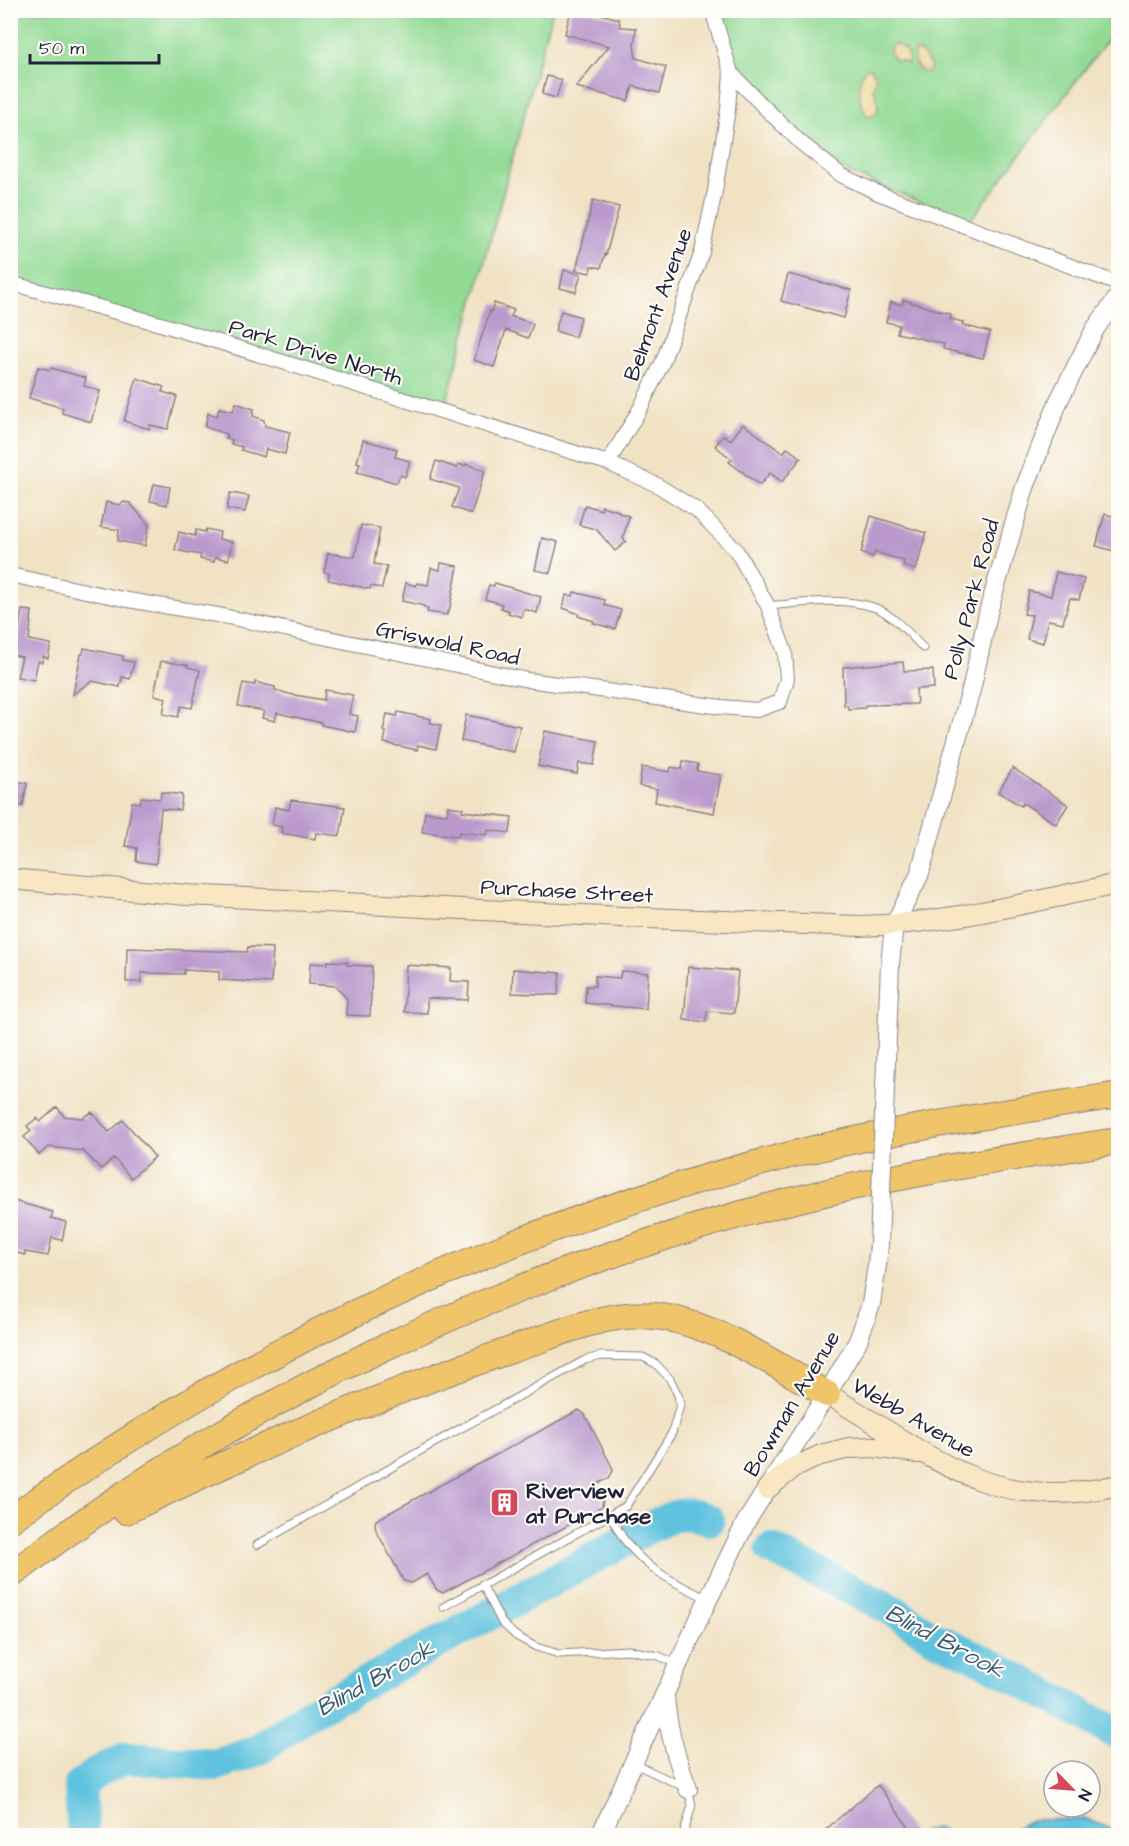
<svg xmlns="http://www.w3.org/2000/svg" width="1129" height="1846" viewBox="0 0 1129 1846" font-family="'Architects Daughter',sans-serif">
  <rect width="100%" height="100%" fill="#fdfcf7"/>
  <filter id="ink" filterUnits="userSpaceOnUse"><feTurbulence type="fractalNoise" baseFrequency=".0167" numOctaves="2"/><feDisplacementMap in="SourceGraphic" scale="12" xChannelSelector="R" yChannelSelector="G"/><feConvolveMatrix kernelMatrix="1 2 1 2 8 2 1 2 1" color-interpolation-filters="sRGB"/></filter>
  <filter id="wash" filterUnits="userSpaceOnUse"><feTurbulence type="fractalNoise" baseFrequency=".008" numOctaves="4" result="noise"/><feDisplacementMap in="SourceGraphic" scale="24" xChannelSelector="R" yChannelSelector="G"/><feGaussianBlur stdDeviation="1.35" result="paint"/><feColorMatrix in="noise" values="0 0 0 0 0 0 0 0 0 0 0 0 0 0 0 0 0 1.4 0 .05"/><feComposite in="paint" operator="in"/></filter>
  <g filter="url(#wash)">
    <rect width="100%" height="100%" fill="#f1e2c4"/>
    <path fill="#93da95" stroke="#5a7e68" stroke-width="1.5" d="M1118,10V26L969,222L845,171L783,116L738,69L717,11Z
      M10,11H552L445,408L11,286Z"/>
    <path fill="#eeda9e" stroke="#887e6c" stroke-width="1.5" d="M893,44C902,45 911,54 908,64L900,60L896,61L891,55L890,49Z
      M915,51C923,51 927,60 931,67L928,73C917,71 911,61 915,51Z
      M866,68L872,69L876,79L873,89C877,95 879,105 877,113L870,117L866,115C859,99 854,84 866,68Z"/>
    <path fill="#5fc2de" stroke="#40728c" stroke-width="1.5" d="M1087,1819L1118,1832V1835H1001L1032,1820Z
      M936,1827L954,1835H916Z"/>
    <g fill="none" stroke-linecap="round" stroke-linejoin="round">
      <path stroke="#5fc2de" stroke-width="32" d="M771,1549L894,1611L931,1636L985,1661L1118,1734
        M83,1836L80,1785L101,1770L126,1758L217,1765L258,1750L313,1711L643,1531C669,1518 680,1507 709,1520"/>
    </g>
    <g id="blocks">
      <path fill="#ba99cd" d="M571,10H586L619,19L620,27L636,28L634,46L636,58L666,67L659,93L633,86L628,101L576,87L609,46L565,34Z
        M547,76L562,80L556,98L542,94Z
        M593,200L619,207L606,255L605,254L601,268L591,266L590,273L576,270Z
        M564,270L581,274L576,292L560,288Z
        M788,274L851,290L844,318L781,301Z
        M903,300L951,314L950,319L963,322L962,325L990,332L983,358L943,349L944,344L897,333L899,325L886,322L891,302L902,305Z
        M494,303L514,310L511,316L533,324L528,338L506,330L494,367L474,360L490,311L491,312Z
        M561,311L581,317L575,337L555,331Z
        M38,367L50,370L51,368L86,378L84,386L100,391L91,422L62,413L63,408L29,398Z
        M137,378L164,387L162,392L177,396L168,429L150,425L149,429L124,421Z
        M236,403L254,409L253,416L264,420L265,426L290,432L285,454L266,449L264,457L241,450L242,447L231,444L232,440L226,438L227,434L205,427L208,413L217,416L219,408L233,411Z
        M743,424L783,453L787,448L801,458L782,482L770,473L760,485L729,462L732,459L715,446L724,435L731,440Z
        M363,440L397,449L395,457L410,461L405,477L400,475L397,483L357,472L360,463L357,462Z
        M436,461L457,468L458,464L465,466L466,464L485,471L471,514L452,507L459,488L430,479Z
        M154,484L170,487L167,505L150,501Z
        M230,493L249,496L245,512L227,509Z
        M106,502L120,505L124,502L130,503L149,525L145,546L118,541L119,530L101,527Z
        M585,505L601,510L602,506L619,511V513L629,516L623,538L626,542L615,551L596,529L579,525Z
        M1105,514L1119,518V536L1114,551L1096,546Z
        M871,516L926,533L916,570L903,566L904,561L875,552L873,557L861,553Z
        M361,525L380,528L374,564L387,566L382,588L371,586L370,589L328,580L329,573L324,572L328,553L355,557Z
        M206,529L220,532L219,539L232,542L228,560L215,557L214,562L200,559L201,555L175,550L179,532L195,536L196,530L205,532Z
        M542,538L558,542L550,573L535,570Z
        M441,563L458,566L449,612H447V615L427,612L428,609L424,608V606L402,601L406,583L416,586L417,583L428,585L431,568L440,570Z
        M1056,572L1084,579L1079,600L1070,598L1063,623L1048,620L1043,643L1027,639L1032,615L1024,614L1029,591L1051,596Z
        M495,583L541,597L537,613L524,609L522,617L508,613L509,611L501,608L502,604L485,599L489,585L494,586Z
        M574,592L605,600L604,605L621,610L615,629L593,623L594,621L578,616L579,614L563,608L566,595L573,596Z
        M22,610L32,611L29,640L51,644L48,658L43,657L42,662L38,661L34,680L17,677L22,657L10,654V635L17,637Z
        M84,648L123,656V660L134,662L130,679L122,677L120,687L92,681L73,694L81,654H83Z
        M161,661L188,665L187,667L200,670L192,708L181,706L178,717L163,714L166,698L154,695Z
        M903,662L904,671L933,670L934,688L916,689L917,704L865,705V708L848,709L847,705H844L843,667Z
        M255,682L275,687V690L289,694L324,700L325,690L353,695L349,714L358,716L355,732L321,725L322,723L277,713L275,721L262,718L264,711L238,706L243,683L255,685Z
        M398,712L431,719L430,723L441,725L436,749L418,745L417,750L384,743L386,732L383,731L387,714L397,716Z
        M466,715L520,726L514,752L461,741Z
        M545,731L598,741L594,765L579,763L577,774L538,766Z
        M683,761L698,764L697,771L721,775L714,813L655,802L657,789L639,786L642,767L670,772L671,767L682,769Z
        M1013,768L1068,805L1056,824L1023,803L1021,806L998,792Z
        M10,780L27,783L23,806L10,804Z
        M161,792L182,795L180,810L161,809L156,864L136,861L137,848L125,846L132,802L140,803L141,797L160,799Z
        M291,800L345,807L340,836L316,833L315,839L281,833L282,827L272,825L275,807L289,810Z
        M448,806L463,808L462,811L512,817L510,833L488,830L487,835L459,832L458,836L422,832L425,812L447,814Z
        M248,947L273,948L271,983L219,980V972L184,970V974L141,973V982H126L127,948L247,952Z
        M327,961L348,962L347,965L372,966L370,1016L346,1015L347,999L336,986L309,984L310,963L327,964Z
        M406,965L451,968L450,981L469,982L468,1000L427,998V1013L404,1012Z
        M688,967L738,971L734,1013L707,1011L706,1022L684,1020Z
        M513,969L560,973L558,995L512,993Z
        M621,971L648,973L646,1009L585,1003L586,986H595V976L620,978Z
        M57,1107L64,1116L82,1118L92,1112L109,1132L123,1120L155,1157L131,1178L114,1158L101,1169L83,1151L48,1147L39,1155L24,1137L31,1131L27,1126L37,1118L40,1122Z
        M14,1201L53,1212L51,1218L66,1222L62,1240L52,1238L48,1256L25,1252V1255L10,1251V1213Z
        M579,1410L585,1415L612,1467L613,1471L609,1478L596,1485L603,1499L602,1507L443,1593L437,1590L427,1574L412,1583L404,1581L376,1530L375,1524L376,1520Z
        M878,1785L915,1836H818Z"/>
    </g>
  </g>
  <g filter="url(#ink)">
    <use href="#blocks" fill-opacity="0" stroke="#8a8280" stroke-width="1.5"/>
    <g fill="none" stroke-linecap="round" stroke-linejoin="round">
      <defs>
        <path id="service" d="M768,606C804,603 842,596 876,608C891,613 912,636 923,648
          M610,1515C616,1525 620,1535 627,1543C647,1570 679,1585 708,1599
          M257,1545L427,1447L585,1360L601,1356L643,1357L656,1364L670,1379L678,1395L680,1405L672,1433L626,1506L443,1607
          M482,1584L502,1623L516,1636L536,1647L559,1654L629,1650L659,1656L678,1665
          M633,1763L688,1789L692,1805L683,1836"/>
        <path id="minor" d="M712,10L731,73L762,105L800,142L841,175L878,193L1118,284
          M10,283L164,325L608,463L657,485L697,510L736,550L768,606L785,652L787,679L780,702L757,710L721,707L528,680L223,616L128,600L10,575
          M608,463L640,409L663,361L702,252L715,191L728,109L731,73"/>
        <path id="tertiary" d="M886,1062L890,965L894,925L919,876L972,686L989,609L1025,487L1059,400L1095,329L1118,297
          M665,1695C667,1728 676,1758 688,1789
          M600,1836L703,1610L746,1522L827,1394L858,1341L871,1304L877,1265L879,1244"/>
        <path id="secondary" d="M10,879L187,895L622,917L860,926C947,924 1033,901 1118,884
          M827,1394C929,1453 991,1516 1118,1485
          M767,1489L793,1468L821,1455L849,1448L874,1447L918,1453"/>
        <path id="motorway" d="M126,1511C251,1450 379,1395 511,1350C557,1334 605,1311 655,1316C715,1323 775,1365 827,1394
          M10,1520C247,1348 514,1223 798,1153C904,1127 1011,1112 1118,1095
          M10,1576C237,1401 503,1276 779,1204C891,1175 1005,1158 1118,1141"/>
      </defs>
      <use href="#service" stroke="#8a8280" stroke-width="9"/>
      <use href="#minor" stroke="#8a8280" stroke-width="16"/>
      <use href="#tertiary" stroke="#8a8280" stroke-width="20"/>
      <use href="#secondary" stroke="#8a8280" stroke-width="22"/>
      <use href="#motorway" stroke="#8a8280" stroke-width="28"/>
      <use href="#service" stroke="#fff" stroke-width="7"/>
      <use href="#minor" stroke="#fff" stroke-width="14"/>
      <use href="#tertiary" stroke="#fff" stroke-width="18"/>
      <use href="#secondary" stroke="#f9e7c3" stroke-width="20"/>
      <use href="#motorway" stroke="#f0c469" stroke-width="26"/>
      <defs>
        <path id="tertiary-bridge" d="M879,1244L886,1062"/>
      </defs>
      <use href="#tertiary-bridge" stroke="#8a8280" stroke-width="20" stroke-linecap="butt"/>
      <use href="#tertiary-bridge" stroke="#fff" stroke-width="18"/>
    </g>
  </g>
  <defs>
    <symbol id="building-square" viewBox="-11 -11 22 22"><rect x="-9" y="-9" width="18" height="18" rx="4" fill="#d1495b" stroke="#fdfcf7"/><path d="M-4-6H4V6H1V3H-1V6H-4ZM-2.5-4.3h1.7v1.8h-1.7ZM.8-4.3h1.7v1.8H.8ZM-2.5-1h1.7V.8h-1.7ZM.8-1h1.7V.8H.8Z" fill="#fff"/></symbol>
  </defs>
  <g fill-rule="evenodd">
    <use href="#building-square" x="488" y="1486" width="33" height="33"/>
  </g>
  <g text-anchor="middle" stroke-width="4.5" stroke-linejoin="round" paint-order="stroke">
    <g font-size="22" fill="#22223b" stroke="#fdfcf7">
      <text transform="translate(657 304) rotate(-70)" y="8">Belmont Avenue</text>
      <text transform="translate(316 351) rotate(17)" y="8">Park Drive North</text>
      <text transform="translate(970 599) rotate(-75)" y="8">Polly Park Road</text>
      <text transform="translate(448 642) rotate(12)" y="8">Griswold Road</text>
      <text transform="translate(567 890) rotate(3)" y="8">Purchase Street</text>
      <text transform="translate(791 1403) rotate(-59)" y="8">Bowman Avenue</text>
      <text transform="translate(914 1417) rotate(30)" y="8">Webb Avenue</text>
    </g>
    <g font-size="22" font-weight="bold" fill="#22223b" stroke="#fdfcf7" text-anchor="start">
      <text x="526" y="1498">Riverview<tspan x="526" dy="25">at Purchase</tspan></text>
    </g>
    <g font-size="24" font-style="italic" fill="#375a74" stroke="#fdfcf7">
      <text transform="translate(945 1641) rotate(28)" y="8">Blind Brook</text>
      <text transform="translate(375 1678) rotate(-29)" y="8">Blind Brook</text>
    </g>
  </g>
  <rect width="1129" height="1846" fill="none" stroke="#fdfcf7" stroke-width="36"/>
  <g transform="translate(1072 1789) rotate(115)"><circle r="28" fill="#fdfcf7" stroke="#a5a5ac" stroke-width="1.5"/>
  <path d="M0-4.5L10 22L0 15L-10 22Z" fill="#d1495b"/>
  <text y="-9" font-size="16" font-weight="bold" text-anchor="middle" fill="#22223b">N</text>
  </g>
  <path d="M30 54v9h129v-9" fill="none" stroke="#22223b" stroke-width="3"/>
  <text x="39" y="54" font-size="18" fill="#22223b" stroke="#fdfcf7" stroke-width="4.5" paint-order="stroke">50 m</text>
</svg>
